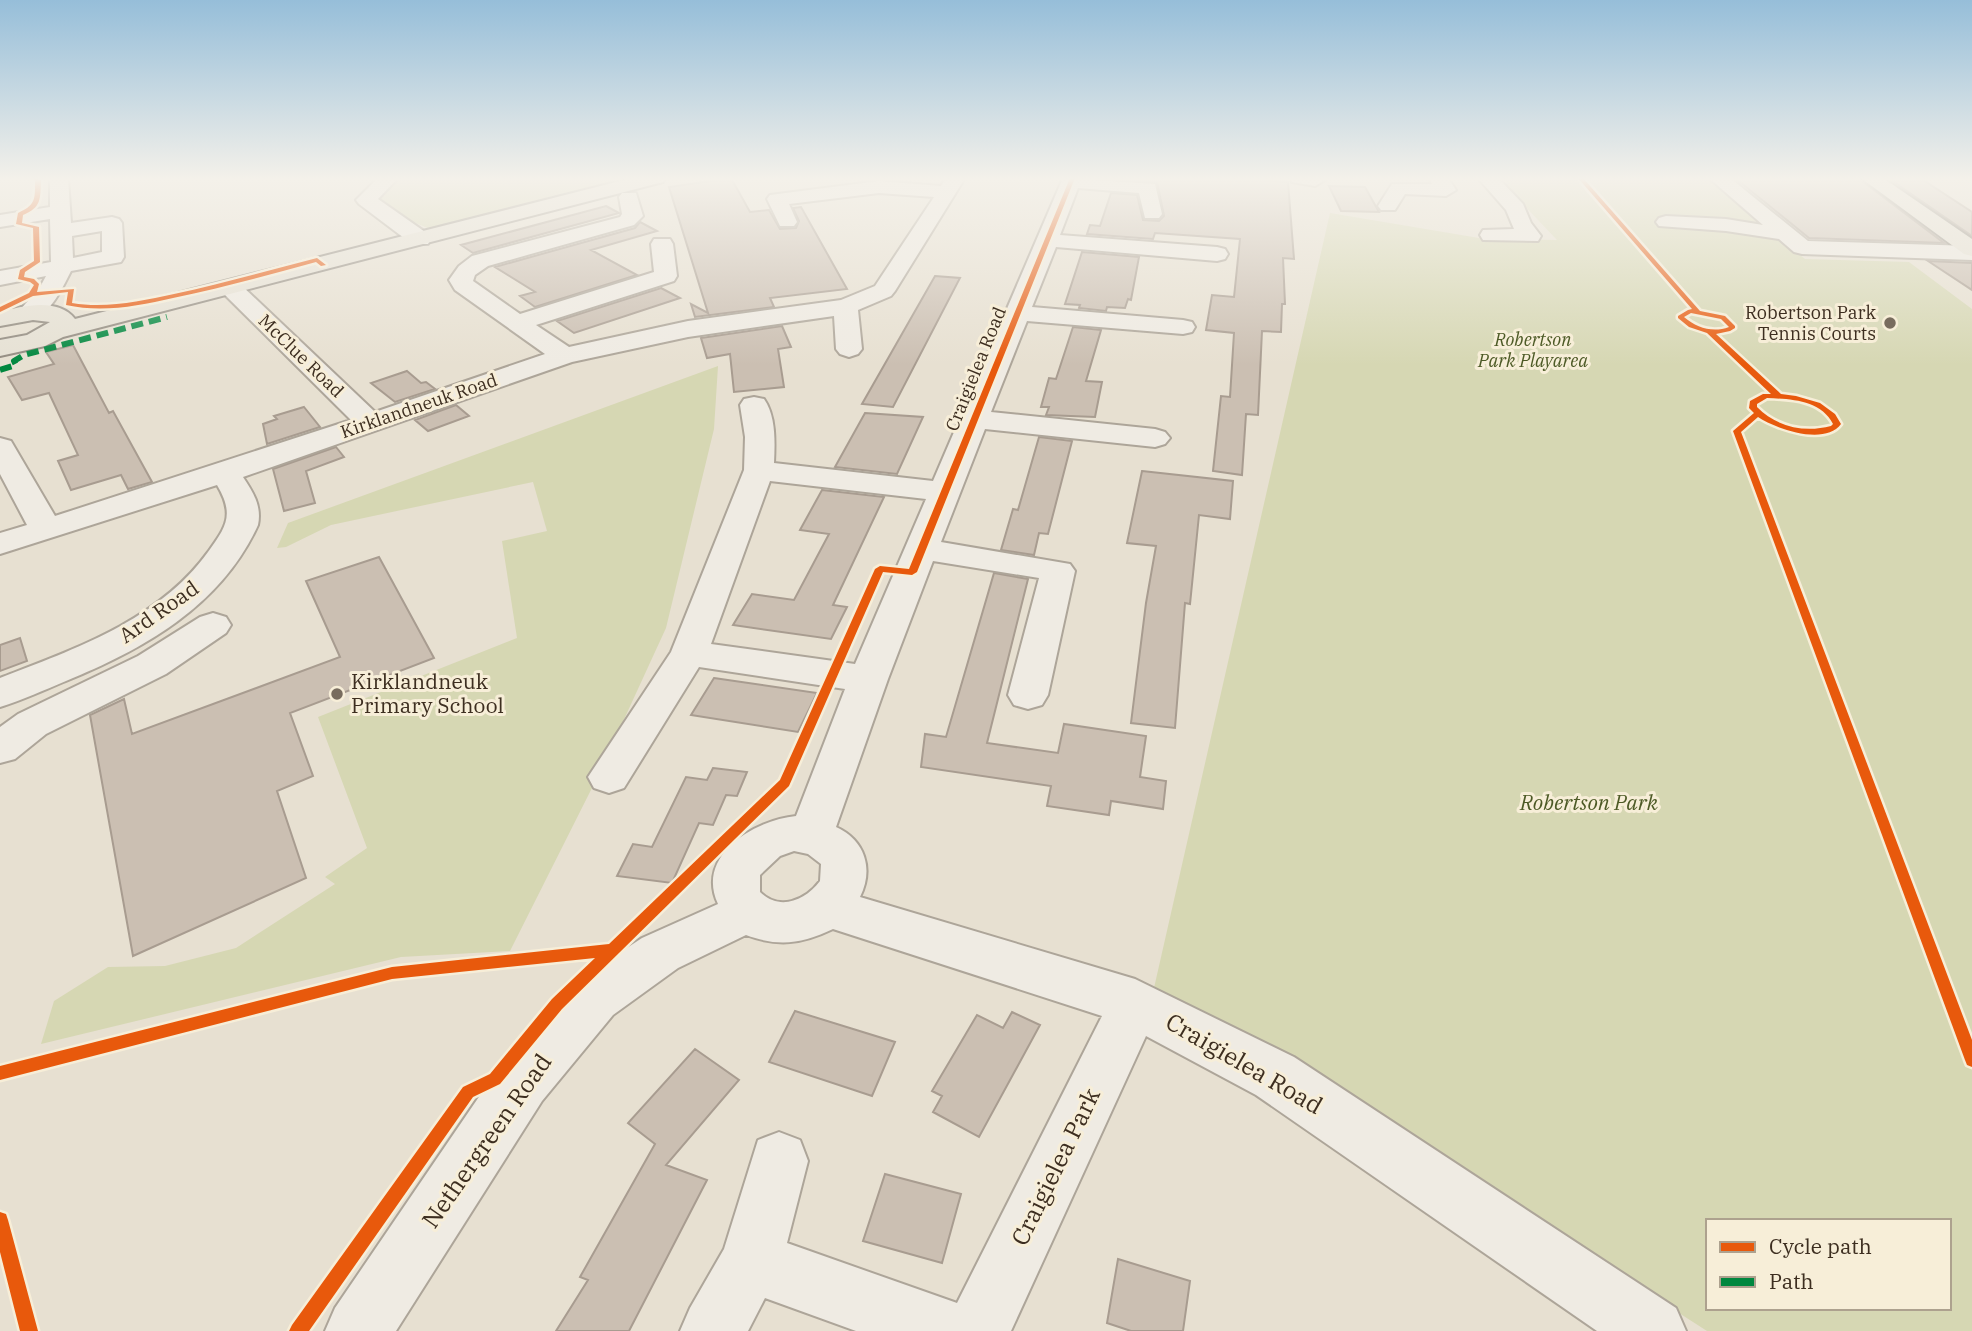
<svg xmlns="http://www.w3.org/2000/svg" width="1972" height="1331" viewBox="0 0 1972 1331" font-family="'IBM Plex Serif',serif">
  <rect width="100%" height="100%" fill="#e7e0d1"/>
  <path fill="#d6d7b3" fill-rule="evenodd" d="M397,178H631L433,230C414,223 391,212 377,196Z
    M1498,178H1706L1805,259L1909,262L1972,309V1331H1707L1452,1167L1154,988L1330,213L1485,239L1557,240ZM1708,1221H1949V1308H1708Z
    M718,366L714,429L666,628L598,776L510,951L401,957L41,1044L54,1001L108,967L165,966L236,948L335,884L325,877L367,848L318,717L517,638L502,541L547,531L533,482L331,525L286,547L277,548L288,523Z"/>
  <path fill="#cbbfb2" stroke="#a89c90" stroke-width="2" d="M731,178L750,212L769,210L780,229L796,228L799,221L793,208L801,207L847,289L770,298L774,307L695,317L691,304L708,313L669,187Z
    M1116,178H1240L1288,182L1294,259L1283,258L1285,304H1282L1281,332L1262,331L1258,415L1246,414L1242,475L1213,471L1221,396L1230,397L1234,333L1206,330L1212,295L1234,297L1240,239L1155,233L1153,239L1087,234L1090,225L1100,226L1111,193L1137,195L1143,220L1159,221L1164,216L1157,182Z
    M1735,178H1858L1944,243L1809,238Z
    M1888,178H1920L1972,212V236Z
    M1329,186L1365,187L1379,212L1341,211Z
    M606,206L619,213L473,253L461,245Z
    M640,222L657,231L591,250L637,275L535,307L520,296L535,292L495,267L635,228Z
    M1082,252L1139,257L1131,300L1128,299L1125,308L1107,307L1106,311L1079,308L1080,305L1065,304Z
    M1928,261L1972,263V290Z
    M935,276L960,278L893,407L862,404Z
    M661,288L680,298L574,333L557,321Z
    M782,326L791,347L778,349L784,387L734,392L730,354L707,358L701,338Z
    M1073,327L1101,330L1086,381L1102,382L1095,417L1046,415L1049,407H1041L1049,378L1056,379Z
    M73,345L109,413L113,411L152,482L128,489L121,475L71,490L58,461L78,455L49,393L22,400L8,377L54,364L46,352Z
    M407,371L421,383L426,382L435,389L395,402L371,383Z
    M456,405L469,416L428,431L415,420Z
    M304,407L320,427L267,444L263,424L277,419L274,416Z
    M865,413L923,417L897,474L835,467Z
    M1039,437L1072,441L1048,534L1039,533L1034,555L1001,550L1013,509L1018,510Z
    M336,447L344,457L306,471L315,503L284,511L273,469Z
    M1142,471L1233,481L1230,519L1199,515L1190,604L1185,603L1175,728L1131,723L1146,603L1156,546L1127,543Z
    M822,490L884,497L833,605L847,607L831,639L733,625L752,594L794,600L829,534L800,530Z
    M379,557L434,658L290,713L313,776L277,791L306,878L133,956L90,715L124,699L132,734L340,657L306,581Z
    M994,573L1028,579L987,743L1058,753L1064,724L1146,736L1140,777L1166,781L1163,809L1111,801L1109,815L1047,806L1051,786L921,767L925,734L946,737Z
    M20,638L27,661L0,671V645Z
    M714,678L817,693L798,732L691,715Z
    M713,768L747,772L737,796L726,795L713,825L699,823L672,883L617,876L633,844L652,847L686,777L707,780Z
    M795,1011L895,1042L872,1096L769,1062Z
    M1012,1012L1040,1025L979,1137L933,1112L942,1096L932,1091L977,1015L1003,1028Z
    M695,1049L739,1080L666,1165L707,1180L629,1331H556L588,1280L580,1277L655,1144L628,1123Z
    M885,1174L961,1194L942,1263L863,1241Z
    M1118,1259L1190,1281L1183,1331H1131L1107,1323Z"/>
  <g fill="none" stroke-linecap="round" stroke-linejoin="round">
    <defs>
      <path id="minor" d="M50,178H68L71,223L112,217L119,219L122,223L124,257L121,262L71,271C61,291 45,326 19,319L16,314L39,289L46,276L0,285V271L51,262L50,219L0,227V215L50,207ZM102,231V252L73,258L72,236Z
        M378,178H398L378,199L428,234L431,239L428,244H412L359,204L356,200Z
        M946,178H965L895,291L891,296L858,310L862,349L858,354L849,357L840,354L836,349L834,316L688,337L572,362L243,477C253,492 262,506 258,525C221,606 144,649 66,681C44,690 23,700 0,707V678C75,649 159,620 208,552C226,527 235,515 217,485L0,554V533L27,525L0,474V438L11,441L55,516L351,420L224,294L220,289L224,284H240L375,412L545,354L455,290L449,280L459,266L472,256L620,217L622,214L619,197L622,193H636L643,216L634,225L488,266L475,275L473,281L520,314L654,272L651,244L654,239H670L673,244L677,276L674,281L536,325L569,347L688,321L841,300L875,286L934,197L879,193L789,204L797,222L794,226H780L767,199L770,195L879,181L941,186Z
        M1063,178L1155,184L1162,214L1159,218H1145L1139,193L1078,188L1060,235L1217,247L1225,249L1228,254L1225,259L1217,261L1056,247L1032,307L1183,320L1192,322L1195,327L1192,332L1183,334L1027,321L991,412L1155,429L1165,432L1170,438L1165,444L1155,447L985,429L941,542L1070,564L1075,571L1048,695L1042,705L1028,709L1014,705L1008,695L1039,578L933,561L888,679L836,827C865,840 874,869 860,897L1135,979L1294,1057L1676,1308L1686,1331H1597L1256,1095L1146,1036L1011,1331H856L765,1298L748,1331H680L690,1308L724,1249L758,1140L779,1132L800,1140L808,1161L787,1243L957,1303L1102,1016L833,929C802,944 778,947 746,935L678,968L613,1015L542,1101L396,1331H325L335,1308L502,1063L577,981L642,938L718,904C695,855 755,820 796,816L845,689L699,667L624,788L609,793L594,788L588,777L671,652L744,470L745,437L740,405L744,399L754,397L764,399C776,416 775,442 774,463L933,481ZM770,481L926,499L855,664L711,644ZM794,851L808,854L821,864L820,881C805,901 779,911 760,892V875L780,856Z
        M1290,178H1323L1325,180L1315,186L1292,182Z
        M1429,178H1448L1456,190L1446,196L1405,194L1395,210H1381L1378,206L1392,184H1432Z
        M1478,178H1498L1523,204L1531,223L1541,236L1538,241L1483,240L1480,235L1483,230L1514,229L1506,210Z
        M1709,178H1730L1808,241L1972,246V260L1802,254L1794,252L1779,239L1726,231L1659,226L1656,222L1659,218L1666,216L1726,219L1763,225Z
        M213,613L226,617L231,625L226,633L166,674L46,734L15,759L0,763V727L18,714L138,656L200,617Z"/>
      <path id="major" d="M632,178H665L663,182L63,337L45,346L0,356V340L27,335L50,322L33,320L0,326V312C22,306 58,297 75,319Z
        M1861,178H1883L1972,239V256L1964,254Z"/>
    </defs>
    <use href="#minor" stroke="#ada599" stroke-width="4"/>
    <use href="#major" stroke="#928b80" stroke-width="4"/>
    <use href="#minor" fill="#efebe3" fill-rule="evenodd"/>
    <use href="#major" fill="#e6e1d4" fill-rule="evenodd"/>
    <path stroke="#00873e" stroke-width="6" stroke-dasharray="12 6" stroke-linecap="butt" d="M0,370L16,365L14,361L24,355L167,317"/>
    <defs>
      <path id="cycleway" d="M33,178L41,180C40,199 42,207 23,215L22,223L39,227L40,262L25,272L24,277L34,279L39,284L37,292L74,289L72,303C106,309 141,301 174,294C222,284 269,270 317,258L326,265L321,266L316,262C268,275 221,288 173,298C138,306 102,313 66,305L68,292L33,296L0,312V307L29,293L34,285L30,282L18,279L20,270L34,261L33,228L16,224L18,213C36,205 35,199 35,181Z
        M1070,178H1075L917,572L912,575L883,572L789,786L562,1009L500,1084L473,1097L309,1331H289L292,1325L463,1087L490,1074L552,999L595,958L392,979L0,1080V1066L392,967L609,944L780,780L875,569L880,566L909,569Z
        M1578,178H1583L1700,311L1725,316L1735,326V328L1730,331L1716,334L1781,394L1796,396L1820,403L1835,414L1841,424C1825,446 1776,429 1758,417L1741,432L1972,1040V1067L1967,1065L1965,1060L1733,431L1754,413L1749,408L1750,401L1763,394H1771L1707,333L1689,327L1678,318V316L1688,310L1692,309ZM1691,313L1721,319L1729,327C1713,333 1697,328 1684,317ZM1767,398C1791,399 1821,400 1833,424L1831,426C1804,433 1777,427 1757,407V404Z
        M0,1212L6,1214L8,1220L38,1331H20L0,1252Z"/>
    </defs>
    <use href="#cycleway" stroke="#f7eed8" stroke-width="5"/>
    <use href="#cycleway" fill="#e8590c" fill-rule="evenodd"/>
  </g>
  <linearGradient id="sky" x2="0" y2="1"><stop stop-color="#96bed9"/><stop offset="0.49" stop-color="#f4f1ea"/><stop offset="1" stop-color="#f4f1ea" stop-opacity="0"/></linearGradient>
  <rect width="1972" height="365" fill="url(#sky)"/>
  <g fill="#786c5e" stroke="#f7eed8" stroke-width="2.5">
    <circle cx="1890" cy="323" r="7"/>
    <circle cx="337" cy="694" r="7"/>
  </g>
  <g text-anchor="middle" stroke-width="6" stroke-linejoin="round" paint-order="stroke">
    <g font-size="18" fill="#3d2e20" stroke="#f7eed8" text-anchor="end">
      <text x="1876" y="319">Robertson Park<tspan x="1876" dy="21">Tennis Courts</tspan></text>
    </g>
    <g font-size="18" font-style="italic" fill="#4d5a26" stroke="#f7eed8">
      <text x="1533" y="346">Robertson<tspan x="1533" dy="21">Park Playarea</tspan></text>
    </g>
    <g font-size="18" fill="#3d2e20" stroke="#f7eed8">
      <text transform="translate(301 356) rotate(44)" y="6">McClue Road</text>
      <text transform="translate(976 369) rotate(-68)" y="6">Craigielea Road</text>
      <text transform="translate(419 406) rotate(-19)" y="6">Kirklandneuk Road</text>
    </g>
    <g font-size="21" fill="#3d2e20" stroke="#f7eed8">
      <text transform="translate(159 612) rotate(-35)" y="7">Ard Road</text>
    </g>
    <g font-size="21" fill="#3d2e20" stroke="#f7eed8" text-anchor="start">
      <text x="351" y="689">Kirklandneuk<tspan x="351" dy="24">Primary School</tspan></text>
    </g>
    <g font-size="21" font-style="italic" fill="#4d5a26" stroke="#f7eed8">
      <text x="1589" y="810">Robertson Park</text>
    </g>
    <g font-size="24" fill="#3d2e20" stroke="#f7eed8">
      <text transform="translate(1244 1064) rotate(30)" y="8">Craigielea Road</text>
      <text transform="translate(487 1141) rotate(-55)" y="8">Nethergreen Road</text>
      <text transform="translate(1056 1167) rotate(-64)" y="8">Craigielea Park</text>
    </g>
  </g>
  <rect x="1706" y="1219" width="245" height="91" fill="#f7eed8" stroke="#ada18e" stroke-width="2"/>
  <rect x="1720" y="1242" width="35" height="10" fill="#e8590c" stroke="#ada18e" stroke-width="2"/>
  <text x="1769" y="1254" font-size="21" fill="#3d2e20">Cycle path</text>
  <rect x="1720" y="1277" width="35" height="10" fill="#00873e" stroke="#ada18e" stroke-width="2"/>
  <text x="1769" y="1289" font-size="21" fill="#3d2e20">Path</text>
</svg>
